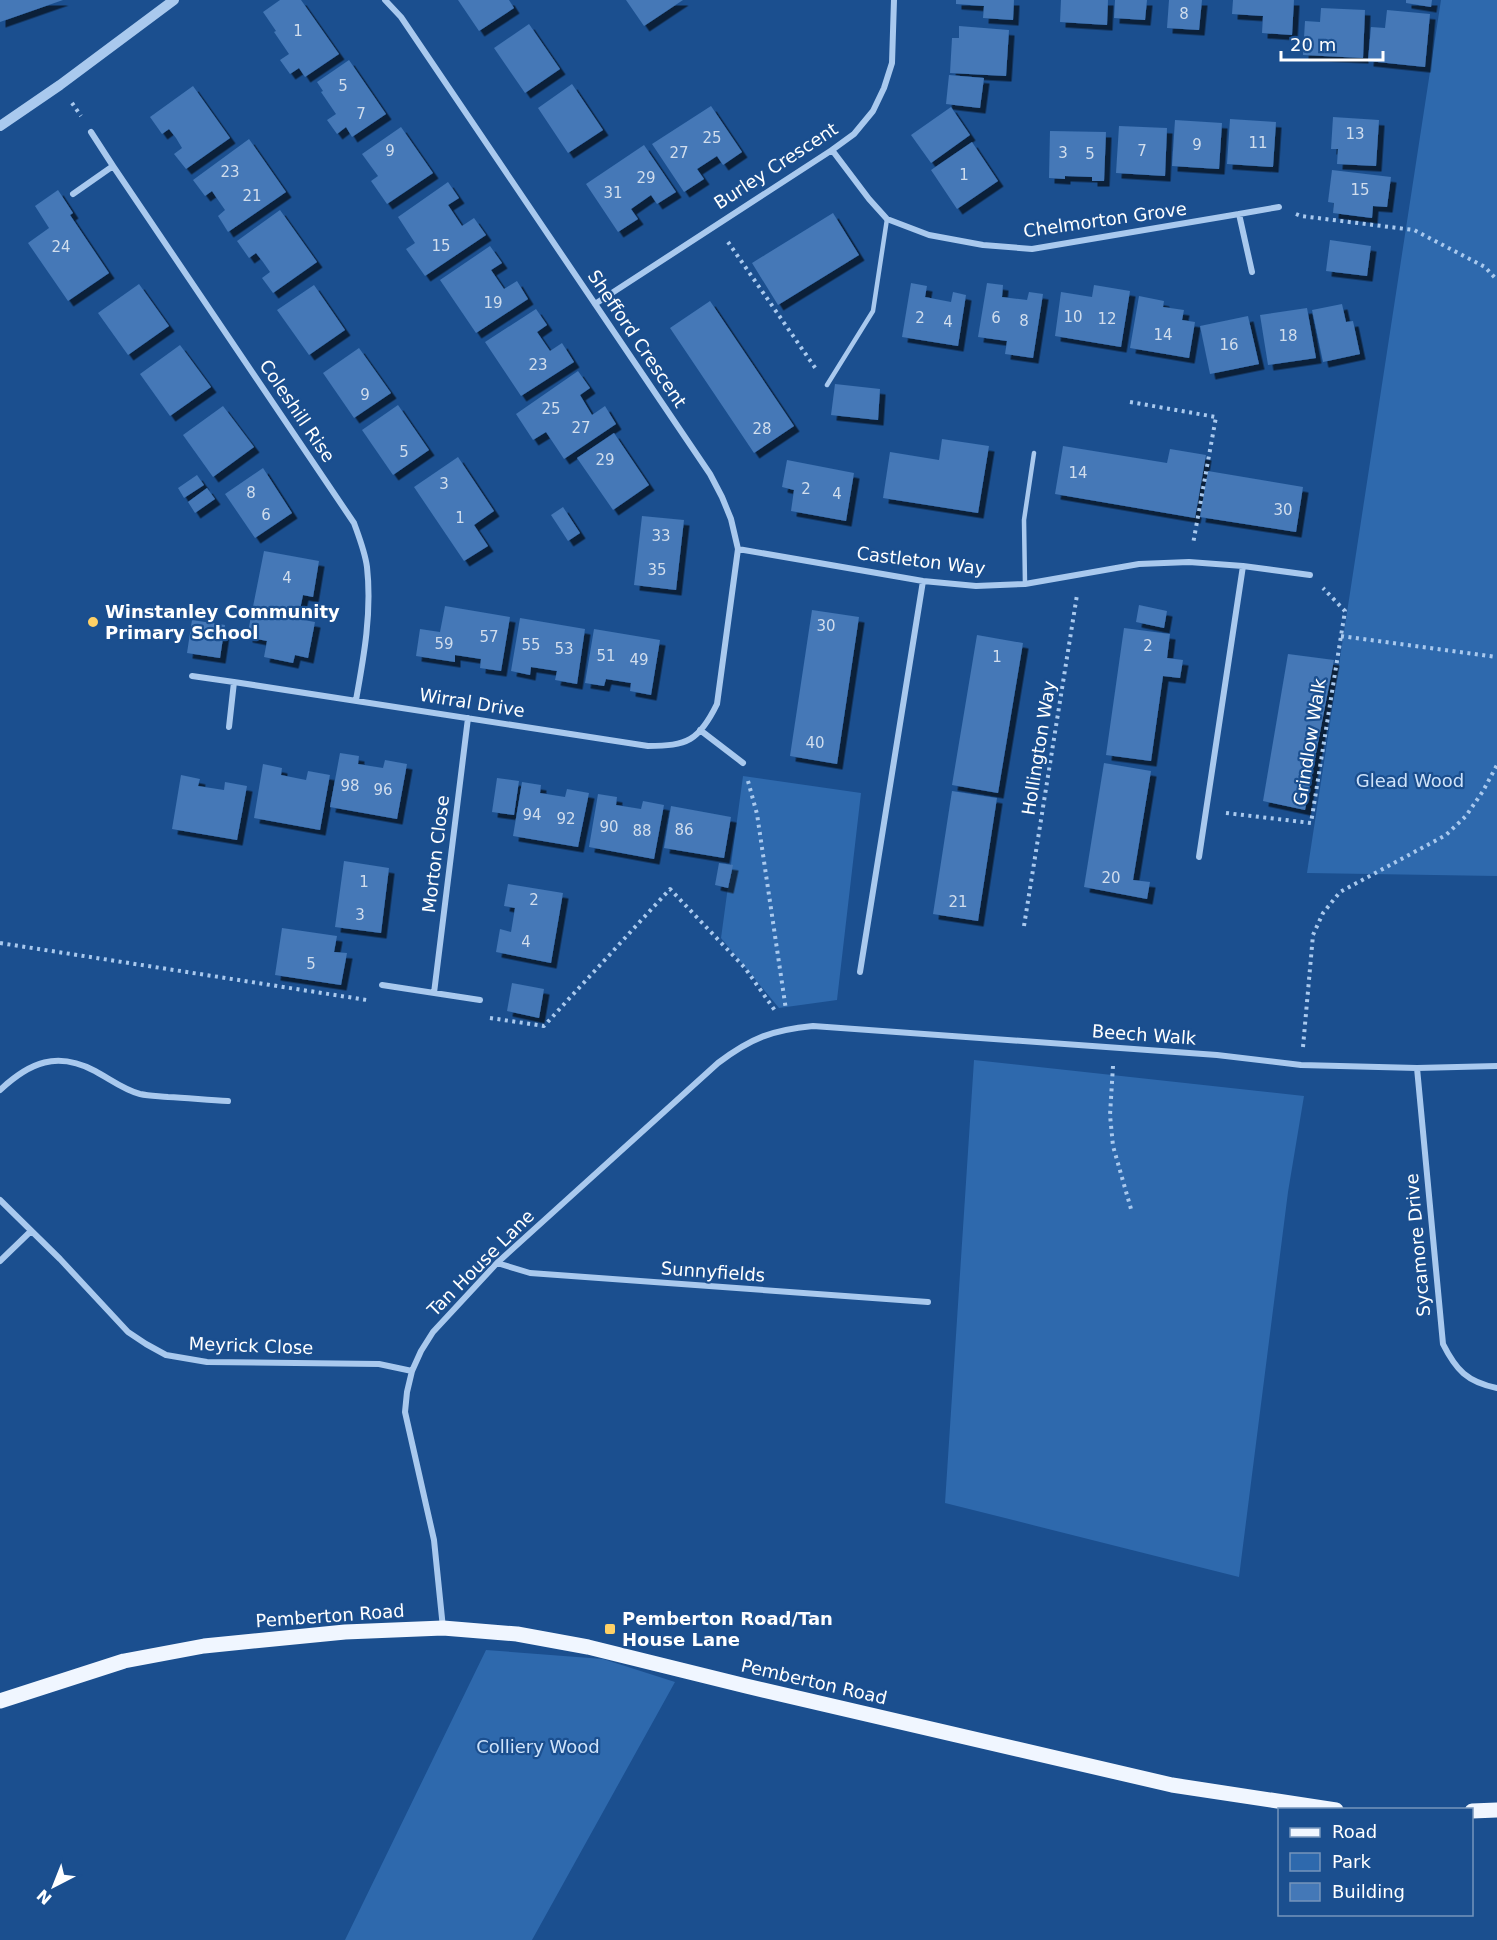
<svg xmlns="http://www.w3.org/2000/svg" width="1497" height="1940" viewBox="0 0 1497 1940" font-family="'DejaVu Sans',sans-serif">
  <defs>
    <filter id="shadow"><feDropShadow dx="5.5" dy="5.5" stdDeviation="0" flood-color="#0009"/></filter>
  </defs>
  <rect width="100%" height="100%" fill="#1b4f8f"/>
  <path fill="#2e69ad" d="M1441,0H1497V876L1307,873Z
    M743,776L861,793L837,1000L779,1008L721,938Z
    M974,1060L1304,1096L1288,1192L1239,1577L945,1503Z
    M486,1650L603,1659L675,1682L532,1940H345Z"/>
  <path fill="#4478b7" filter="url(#shadow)" d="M0,0H63L0,22Z
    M280,0H301L339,54L305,77L299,68L290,74L280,60L289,54L274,32L276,31L263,12Z
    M458,0H509L514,8L479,31Z
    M626,0H683L644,26Z
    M956,0H1014L1013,20L983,18L984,6L956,4Z
    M1061,0H1108L1107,25L1060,22Z
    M1115,0H1147L1145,20L1114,18Z
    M1169,0H1202L1199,30L1167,28Z
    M1233,0H1294L1292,35L1262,33L1263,16L1232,14Z
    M1406,0H1432L1431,7L1406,3Z
    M1321,8L1365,10L1363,58L1303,55L1305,21L1320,22Z
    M1387,10L1430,14L1425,67L1368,61L1371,27L1385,28Z
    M529,24L560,69L525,93L494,48Z
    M959,26L1009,30L1006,76L950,73L952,38H959Z
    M349,60L386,114L352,137L346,127L337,134L327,120L336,114L321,92L323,91L317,82Z
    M949,75L984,78L980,108L946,104Z
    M572,84L603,130L568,153L538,108Z
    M193,86L230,138L186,169L174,154L182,148L176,138L169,129L162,134L150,117Z
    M711,106L742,152L723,165L717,156L697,169L704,179L684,192L652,144Z
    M951,107L970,135L931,163L911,135Z
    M1333,117L1379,120L1376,166L1337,164L1338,149H1331Z
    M1230,119L1276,122L1273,167L1227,164Z
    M1175,120L1222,123L1219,169L1172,166Z
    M1119,126L1167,128L1165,176L1116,173Z
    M401,127L433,173L387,204L371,181L378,176L362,154Z
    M1050,131L1106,132L1104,181H1092V177L1065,176V179L1049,178Z
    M249,139L286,192L228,232L218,216L225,210L218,200L212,191L205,196L193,180Z
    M972,142L998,181L957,209L931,170Z
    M644,145L676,192L657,204L651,195L631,209L638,219L618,232L586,184Z
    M1332,170L1391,177L1387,207L1373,206L1372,218L1333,213L1334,203L1328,202Z
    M448,182L459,198L448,205L462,226L474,218L486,235L425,276L406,249L415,243L398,217Z
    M58,190L73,213L70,215L109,273L68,301L28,243L49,228L35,206Z
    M280,210L317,262L273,293L262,278L270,272L263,262L256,253L249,258L237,241Z
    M833,213L859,255L778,305L752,263Z
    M1330,240L1371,246L1367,276L1326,271Z
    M490,246L502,263L491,270L504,289L517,281L528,299L476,333L440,280Z
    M911,283L927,286L925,297L951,302L953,292L966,295L958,346L902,337Z
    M987,283L1003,285L1002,297L1027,300L1029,292L1043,294L1033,358L1005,354L1007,341L978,337Z
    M139,284L169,326L128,355L98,313Z
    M314,285L345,330L309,355L277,310Z
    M1094,285L1130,291L1121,347L1055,336L1061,292L1092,297Z
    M1139,296L1164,301L1163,307L1184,310L1182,320L1195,322L1189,358L1130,348Z
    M710,301L794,426L754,453L670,328Z
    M1342,304L1346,322L1353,321L1360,354L1323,362L1312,310Z
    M1307,308L1316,358L1268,365L1260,315Z
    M536,309L547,325L537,332L550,351L562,343L574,362L521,396L485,342Z
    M1248,316L1259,364L1210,374L1200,326Z
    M180,345L211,387L170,416L140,374Z
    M359,348L391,393L354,418L323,373Z
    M578,371L590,388L580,395L592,415L605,406L616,424L564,459L546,432L533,440L516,414Z
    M835,384L880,389L878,420L831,415Z
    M398,405L429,450L393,475L362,430Z
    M223,406L254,447L213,477L183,435Z
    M614,433L649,485L613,510L577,458Z
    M942,439L989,446L978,513L883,498L890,452L939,460Z
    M1063,446L1167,463L1170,449L1206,455L1195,518L1055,494Z
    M458,457L494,511L474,525L488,546L464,561L414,487Z
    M787,460L854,473L846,521L791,511L794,490L782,487Z
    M263,468L292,513L255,538L225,494Z
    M1208,471L1303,487L1296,532L1200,517Z
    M197,475L204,485L184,498L178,488Z
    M207,488L215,499L195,513L188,502Z
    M563,507L580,533L568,541L551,515Z
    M642,516L684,520L676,590L634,585Z
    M264,551L319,561L313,597L303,595L298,619L315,622L308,658L295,655L293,663L264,657L267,641L247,637Z
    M1139,605L1167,611L1164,628L1136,622Z
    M445,606L510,617L501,671L480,668L481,659L455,655V662L416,656L420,629L440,632Z
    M812,610L859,617L837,764L790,756Z
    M520,618L585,629L577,684L555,680L557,671L531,667L530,675L511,671Z
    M192,620L225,625L220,658L187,653Z
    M1124,628L1170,634L1167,658L1183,660L1180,678L1163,676L1151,761L1106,755Z
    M594,629L660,640L651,695L630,691L631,683L606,679L604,686L585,683Z
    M977,635L1023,643L998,793L952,785Z
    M1288,654L1334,660L1305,810L1263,801Z
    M340,753L359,756L358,764L383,768L385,760L407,764L397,819L330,807Z
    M1104,763L1151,771L1133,880L1150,882L1147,899L1084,887Z
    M263,764L282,768L281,775L306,780L308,771L330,775L320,830L254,818Z
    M181,775L200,779L198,786L224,790L225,782L247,786L237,840L172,829Z
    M497,778L519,781L514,815L492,812Z
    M522,782L541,785L540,793L565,797L567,789L589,793L578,847L513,836Z
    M952,791L997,798L978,921L933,914Z
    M598,794L617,797L616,805L641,809L643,801L664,805L654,859L589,847Z
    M671,806L731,817L724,858L664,848Z
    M344,861L389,868L381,933L335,927Z
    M719,863L733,865L728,888L715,885Z
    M508,884L563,893L551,963L496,952L500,929L511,932L515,908L504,906Z
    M282,928L337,936L334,952L347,953L341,985L275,975Z
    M512,983L544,989L539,1018L507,1011Z"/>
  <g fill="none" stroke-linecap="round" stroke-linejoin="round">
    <path stroke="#a9c9ee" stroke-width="4" stroke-dasharray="3 4.5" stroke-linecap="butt" d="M72,103L81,116
      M1296,214L1301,216L1414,230L1485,267L1497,280
      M728,242L816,369
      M1130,402L1216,417L1193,544
      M1341,636L1497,657
      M748,781L757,814L786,1010
      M1226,813L1311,823L1345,611L1323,588
      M1024,926L1077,595
      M0,943L367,1000
      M490,1018L544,1026L670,889L745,968L776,1012
      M1303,1047L1313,935L1323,913L1340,892L1446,835L1466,816L1483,791L1497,765
      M1113,1066L1110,1115L1113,1146L1131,1209"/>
    <path stroke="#a9c9ee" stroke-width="4.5" d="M827,385L873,311L887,219
      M1025,584L1024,520L1034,453"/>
    <path stroke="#a9c9ee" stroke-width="6" d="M832,150L869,199L887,219L929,235L983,245L1032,249L1239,214
      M113,166L354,523C359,537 365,552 367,567C372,612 364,656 356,700
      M73,194L113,166L91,132
      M1252,272L1239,214L1279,207
      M595,304L832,150L854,134L873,111L884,88L892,63L894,0
      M738,549L923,581L976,586L1025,584L1139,564L1189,562L1243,566L1199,857
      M1243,566L1310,575
      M192,676L234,682L229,727
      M234,682L648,746C687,746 699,741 717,704L738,549L731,519L722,497L710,474L401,17L385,0
      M700,730L743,763
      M860,972L923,581
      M382,985L480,1000
      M434,993L468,718
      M1417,1068L1443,1344C1456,1370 1467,1382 1497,1388
      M0,1090C30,1062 57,1051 95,1071C110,1079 124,1090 140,1094C149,1096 159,1096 168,1097C188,1098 208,1100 228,1101
      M0,1200L60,1259L128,1332L146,1344L166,1355L207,1362L379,1364L412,1371
      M0,1261L31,1231
      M497,1263L530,1273L928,1302
      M443,1628L434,1540L405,1412L407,1392L412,1371L421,1351L433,1332L497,1263L718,1063C751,1038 772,1030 813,1026L1217,1055L1301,1065L1417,1068L1497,1066"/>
    <path stroke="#a9c9ee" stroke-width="10" d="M0,126L60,85L174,0"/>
    <path stroke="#f0f6ff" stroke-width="15" d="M0,1701L124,1661L204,1646L345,1632L443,1628L517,1634L588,1647L746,1686L1172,1785L1336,1810
      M1472,1811L1497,1810"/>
  </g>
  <g fill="#ffd166" stroke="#1b4f8f" stroke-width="2">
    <circle cx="93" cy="622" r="6"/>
    <rect x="604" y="1623" width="12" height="12" rx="3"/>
  </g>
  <g text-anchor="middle" stroke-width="4.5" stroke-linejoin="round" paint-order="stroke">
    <g font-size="15" fill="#d0dded">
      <text x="1184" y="19">8</text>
      <text x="298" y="36">1</text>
      <text x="343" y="91">5</text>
      <text x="361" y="119">7</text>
      <text x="1355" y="139">13</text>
      <text x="712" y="143">25</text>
      <text x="1258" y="148">11</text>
      <text x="1197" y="150">9</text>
      <text x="390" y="156">9</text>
      <text x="1142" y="156">7</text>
      <text x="679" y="158">27</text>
      <text x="1063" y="158">3</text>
      <text x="1090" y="159">5</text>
      <text x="230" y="177">23</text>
      <text x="964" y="180">1</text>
      <text x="646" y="183">29</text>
      <text x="1360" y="195">15</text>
      <text x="613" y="198">31</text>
      <text x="252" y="201">21</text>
      <text x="441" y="251">15</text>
      <text x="61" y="252">24</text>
      <text x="493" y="308">19</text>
      <text x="1073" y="322">10</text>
      <text x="920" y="323">2</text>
      <text x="996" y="323">6</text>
      <text x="1107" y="324">12</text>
      <text x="1024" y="326">8</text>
      <text x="948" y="327">4</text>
      <text x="1163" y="340">14</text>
      <text x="1288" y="341">18</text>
      <text x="1229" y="350">16</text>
      <text x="538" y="370">23</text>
      <text x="365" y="400">9</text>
      <text x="551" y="414">25</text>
      <text x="581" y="433">27</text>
      <text x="762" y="434">28</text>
      <text x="404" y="457">5</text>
      <text x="605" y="465">29</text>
      <text x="1078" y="478">14</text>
      <text x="444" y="489">3</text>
      <text x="806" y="494">2</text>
      <text x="251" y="498">8</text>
      <text x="837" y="499">4</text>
      <text x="1283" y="515">30</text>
      <text x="266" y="520">6</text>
      <text x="460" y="523">1</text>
      <text x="661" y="541">33</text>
      <text x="657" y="575">35</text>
      <text x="287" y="583">4</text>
      <text x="826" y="631">30</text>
      <text x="489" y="642">57</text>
      <text x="444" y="649">59</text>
      <text x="531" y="650">55</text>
      <text x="1148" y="651">2</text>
      <text x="564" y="654">53</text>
      <text x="606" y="661">51</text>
      <text x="997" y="662">1</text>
      <text x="639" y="665">49</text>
      <text x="815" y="748">40</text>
      <text x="350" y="791">98</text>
      <text x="383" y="795">96</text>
      <text x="532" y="820">94</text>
      <text x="566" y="824">92</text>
      <text x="609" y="832">90</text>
      <text x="684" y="835">86</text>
      <text x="642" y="836">88</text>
      <text x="1111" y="883">20</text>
      <text x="364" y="887">1</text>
      <text x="534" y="905">2</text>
      <text x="958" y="907">21</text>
      <text x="360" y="920">3</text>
      <text x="526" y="947">4</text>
      <text x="311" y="969">5</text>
    </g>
    <g font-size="18" fill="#fff" stroke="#1b4f8f">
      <text transform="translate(776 166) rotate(-33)" y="6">Burley Crescent</text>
      <text transform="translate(1105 220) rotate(-8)" y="6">Chelmorton Grove</text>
      <text transform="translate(637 339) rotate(56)" y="6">Shefford Crescent</text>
      <text transform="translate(297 411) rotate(56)" y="6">Coleshill Rise</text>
      <text transform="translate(921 561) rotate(7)" y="6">Castleton Way</text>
      <text transform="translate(472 703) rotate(9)" y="6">Wirral Drive</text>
      <text transform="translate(1310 742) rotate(-81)" y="6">Grindlow Walk</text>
      <text transform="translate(1039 748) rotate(-81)" y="6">Hollington Way</text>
      <text transform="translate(436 854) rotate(-83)" y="6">Morton Close</text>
      <text transform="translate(1144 1035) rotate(4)" y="6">Beech Walk</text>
      <text transform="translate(1418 1245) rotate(-95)" y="6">Sycamore Drive</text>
      <text transform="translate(481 1263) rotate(-45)" y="6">Tan House Lane</text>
      <text transform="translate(713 1272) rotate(4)" y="6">Sunnyfields</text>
      <text transform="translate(251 1346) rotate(2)" y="6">Meyrick Close</text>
      <text transform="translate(330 1616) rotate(-4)" y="6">Pemberton Road</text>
      <text transform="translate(814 1682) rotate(13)" y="6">Pemberton Road</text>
    </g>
    <g font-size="18" font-weight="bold" fill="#fff" stroke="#1b4f8f" text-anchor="start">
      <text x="105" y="618">Winstanley Community<tspan x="105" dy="21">Primary School</tspan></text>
      <text x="622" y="1625">Pemberton Road/Tan<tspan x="622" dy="21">House Lane</tspan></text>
    </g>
    <g font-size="18" fill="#cfe3fa" stroke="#1b4f8f">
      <text x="1410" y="787">Glead Wood</text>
      <text x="538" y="1753">Colliery Wood</text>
    </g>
  </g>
  <rect x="1278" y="1808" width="195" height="108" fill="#1b4f8f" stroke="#7695bc" stroke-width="1.5"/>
  <rect x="1290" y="1828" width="30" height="9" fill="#f0f6ff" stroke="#7695bc" stroke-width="1.5"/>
  <text x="1332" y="1838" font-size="18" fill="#ffffff">Road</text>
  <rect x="1290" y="1853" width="30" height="18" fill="#2e69ad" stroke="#7695bc" stroke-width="1.5"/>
  <text x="1332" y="1868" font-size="18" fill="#ffffff">Park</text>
  <rect x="1290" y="1883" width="30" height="18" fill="#4478b7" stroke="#7695bc" stroke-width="1.5"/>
  <text x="1332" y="1898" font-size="18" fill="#ffffff">Building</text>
  <g transform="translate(54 1886) rotate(222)" stroke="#1b4f8f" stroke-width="4.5" paint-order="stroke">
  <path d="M0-4.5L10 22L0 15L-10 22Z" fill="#ffffff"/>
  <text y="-9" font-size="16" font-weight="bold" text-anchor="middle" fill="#ffffff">N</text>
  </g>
  <path d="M1281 51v9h102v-9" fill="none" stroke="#ffffff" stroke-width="3"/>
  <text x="1290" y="51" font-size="18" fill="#ffffff" stroke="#1b4f8f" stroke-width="4.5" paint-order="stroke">20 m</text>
</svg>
